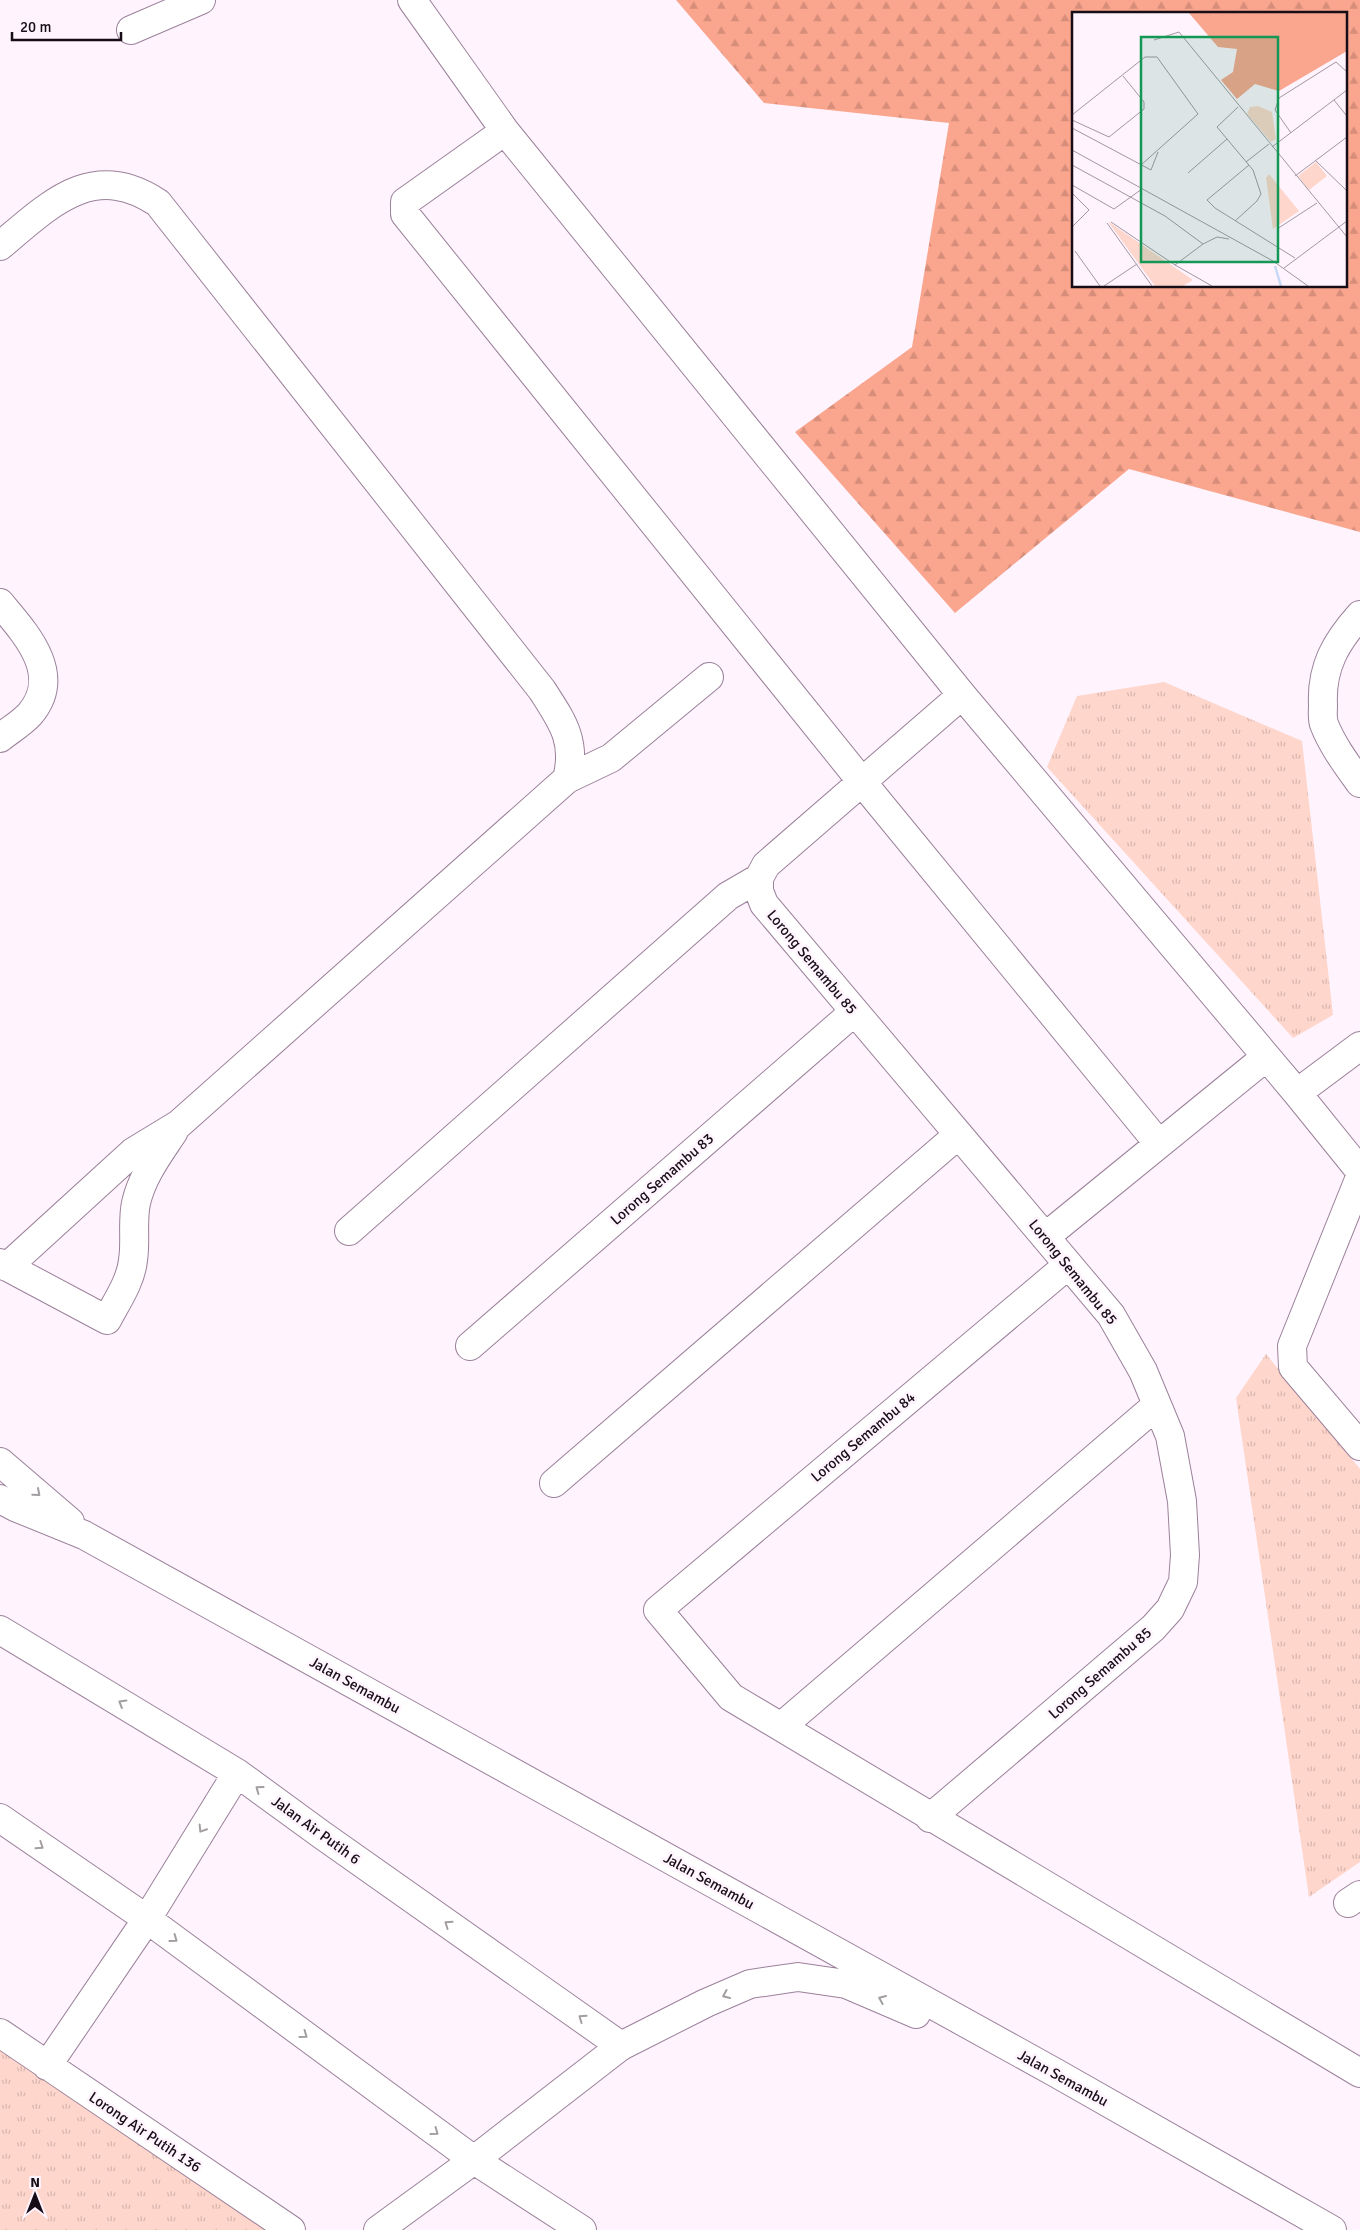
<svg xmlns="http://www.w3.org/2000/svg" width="1360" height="2230" viewBox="0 0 1360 2230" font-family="Signika,sans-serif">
  <defs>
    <pattern id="grass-tufts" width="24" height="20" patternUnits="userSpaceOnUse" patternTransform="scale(1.25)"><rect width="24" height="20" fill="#fed6cb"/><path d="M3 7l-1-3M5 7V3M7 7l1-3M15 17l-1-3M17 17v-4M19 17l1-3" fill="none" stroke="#d9b6ae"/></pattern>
    <pattern id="forest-firs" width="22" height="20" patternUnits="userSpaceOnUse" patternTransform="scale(1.25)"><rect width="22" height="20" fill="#faa58e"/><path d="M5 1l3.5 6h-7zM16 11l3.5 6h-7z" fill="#d68d7a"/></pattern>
  </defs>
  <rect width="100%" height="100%" fill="#fff3fe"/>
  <path fill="url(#grass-tufts)" d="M1164,682L1302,741L1333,1015L1293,1038L1047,767L1077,696Z
    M1266,1354L1360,1469V1862L1309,1897L1236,1398Z
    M0,2041L273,2230H0Z"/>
  <path fill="url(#forest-firs)" fill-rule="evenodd" d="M676,0H1360V532L1129,469L955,613L795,432L912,347L949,123L764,103ZM1074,14H1346V286H1074Z"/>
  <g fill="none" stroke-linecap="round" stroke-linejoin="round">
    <defs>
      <path id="minor" d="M412,0L505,131L962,695L1297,1093L1360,1171
        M131,30L201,0
        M505,131L405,202V214L862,782L1159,1144
        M0,246C49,205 93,159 158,203L542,690C562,721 577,741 567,779L179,1124L133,1152L7,1267
        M0,603C25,633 64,674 30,714C22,723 10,730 0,738
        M1360,615C1336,642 1321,667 1323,705C1323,711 1322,718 1324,724C1332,745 1347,765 1360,783
        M567,779L611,758L709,677
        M759,878V891L764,904L1111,1315L1143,1371L1170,1436L1182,1501L1185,1555L1183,1582L1170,1609L1153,1628L930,1818
        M1297,1093L1360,1046
        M1360,1177L1292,1346L1293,1367L1360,1446
        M349,1231L728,896L759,878L766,865L962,695
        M1045,1237L1266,1057
        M0,1263L107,1320C117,1301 131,1281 133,1260C136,1242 132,1221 136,1203C142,1176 159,1154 174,1131
        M1068,1265L658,1610L731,1697L1360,2073
        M470,1346L854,1012
        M554,1483L958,1135
        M0,1630L237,1773L322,1835L621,2046L474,2160L378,2230
        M782,1726L1157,1405
        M0,1818L147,1919L474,2160L582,2230
        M1348,1903L1360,1895
        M0,2033L291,2230
        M47,2066L147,1919L237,1773"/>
      <path id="major" d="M0,1462L70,1522
        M0,1499L15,1507L84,1535L1056,2073L1332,2230
        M621,2046L706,2003L750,1984L798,1977L846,1984L916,2014"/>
    </defs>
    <use href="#minor" stroke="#9b819a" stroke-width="30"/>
    <use href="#major" stroke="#9b819a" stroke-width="30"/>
    <use href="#minor" stroke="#fff" stroke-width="28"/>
    <use href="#major" stroke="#fff" stroke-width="28"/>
  </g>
  <defs><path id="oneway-chevron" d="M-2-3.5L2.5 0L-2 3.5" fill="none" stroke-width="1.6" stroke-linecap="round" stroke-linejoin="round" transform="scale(1.25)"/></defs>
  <g stroke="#a29ea2">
    <use href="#oneway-chevron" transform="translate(37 1493) rotate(41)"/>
    <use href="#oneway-chevron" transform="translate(122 1703) rotate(-149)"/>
    <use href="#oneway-chevron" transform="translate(259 1789) rotate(-144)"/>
    <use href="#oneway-chevron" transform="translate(202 1829) rotate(122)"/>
    <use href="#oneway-chevron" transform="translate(40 1846) rotate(34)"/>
    <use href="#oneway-chevron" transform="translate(448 1924) rotate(-145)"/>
    <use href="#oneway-chevron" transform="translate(174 1939) rotate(36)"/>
    <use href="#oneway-chevron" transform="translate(726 1995) rotate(156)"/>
    <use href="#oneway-chevron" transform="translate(882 1999) rotate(-157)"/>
    <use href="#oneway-chevron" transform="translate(582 2018) rotate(-145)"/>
    <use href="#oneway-chevron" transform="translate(304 2035) rotate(36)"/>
    <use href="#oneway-chevron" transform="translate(435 2132) rotate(36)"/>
  </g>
  <g text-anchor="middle" stroke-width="5" stroke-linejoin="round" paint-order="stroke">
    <g font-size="15" fill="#160d16" stroke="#fff3fe">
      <text transform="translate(812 962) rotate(50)" y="5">Lorong Semambu 85</text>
      <text transform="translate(662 1179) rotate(-41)" y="5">Lorong Semambu 83</text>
      <text transform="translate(1073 1272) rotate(51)" y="5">Lorong Semambu 85</text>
      <text transform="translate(863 1437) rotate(-40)" y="5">Lorong Semambu 84</text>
      <text transform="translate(1100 1673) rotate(-41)" y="5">Lorong Semambu 85</text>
      <text transform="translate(355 1685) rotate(29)" y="5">Jalan Semambu</text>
      <text transform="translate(316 1830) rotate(36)" y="5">Jalan Air Putih 6</text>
      <text transform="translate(709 1881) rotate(29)" y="5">Jalan Semambu</text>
      <text transform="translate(1063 2078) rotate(29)" y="5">Jalan Semambu</text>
      <text transform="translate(145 2132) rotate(34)" y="5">Lorong Air Putih 136</text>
    </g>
  </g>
  <g transform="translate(1072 12)">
    <rect width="275" height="275" fill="#fff3fe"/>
    <path d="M186,94L200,100L204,127L199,130L175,102L178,95ZM244,150L255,164L237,178L226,164ZM197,162L227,199L201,217L194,166ZM37,211V210L121,268L111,274H83Z" fill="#fed6cb"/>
    <path d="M117,1H275V39L207,79L183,72L165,87L149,68L161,60L165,37L146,35Z" fill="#faa58e"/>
    <path fill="none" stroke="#c6d9f4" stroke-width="2.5" d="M203,254L209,274"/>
    <path fill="none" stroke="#a297a1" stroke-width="1" d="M82,28L107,20L275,225M262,88L274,103M0,103L73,45H85L126,102L69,153M0,108L37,125L72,97V90L51,64M0,116L79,158L86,140M219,121L203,98L207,86L264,50L275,60M200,135L275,78M0,138L201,249L236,274M244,149L275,179M174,150L197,132M0,153L93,204L131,232L103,253M177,153L135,188L143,196L223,246M116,161L155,127M223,164L275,125M0,173L42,197L70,177M0,181L17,198L0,215M163,209L185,189L189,182L181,158L145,115L166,95M39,210L103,253L140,274M35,211L80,274M205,217L245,191M131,232L145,225L157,227M3,239L28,274M212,256L275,209M32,274L65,252"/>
    <path fill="#149654" fill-opacity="0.15" stroke="#149654" stroke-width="2.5" d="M69,25H206V250H69Z"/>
    <rect width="275" height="275" fill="none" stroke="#160d16" stroke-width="2.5"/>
  </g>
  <g transform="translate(35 2195)" stroke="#fff3fe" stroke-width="4" paint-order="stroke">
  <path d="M0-4L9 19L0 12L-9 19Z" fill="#160d16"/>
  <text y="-8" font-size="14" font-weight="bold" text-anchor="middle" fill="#160d16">N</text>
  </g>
  <path d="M12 32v8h109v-8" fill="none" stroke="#160d16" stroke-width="2.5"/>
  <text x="20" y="32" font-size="15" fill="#160d16" stroke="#fff3fe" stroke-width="4" paint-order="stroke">20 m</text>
</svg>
